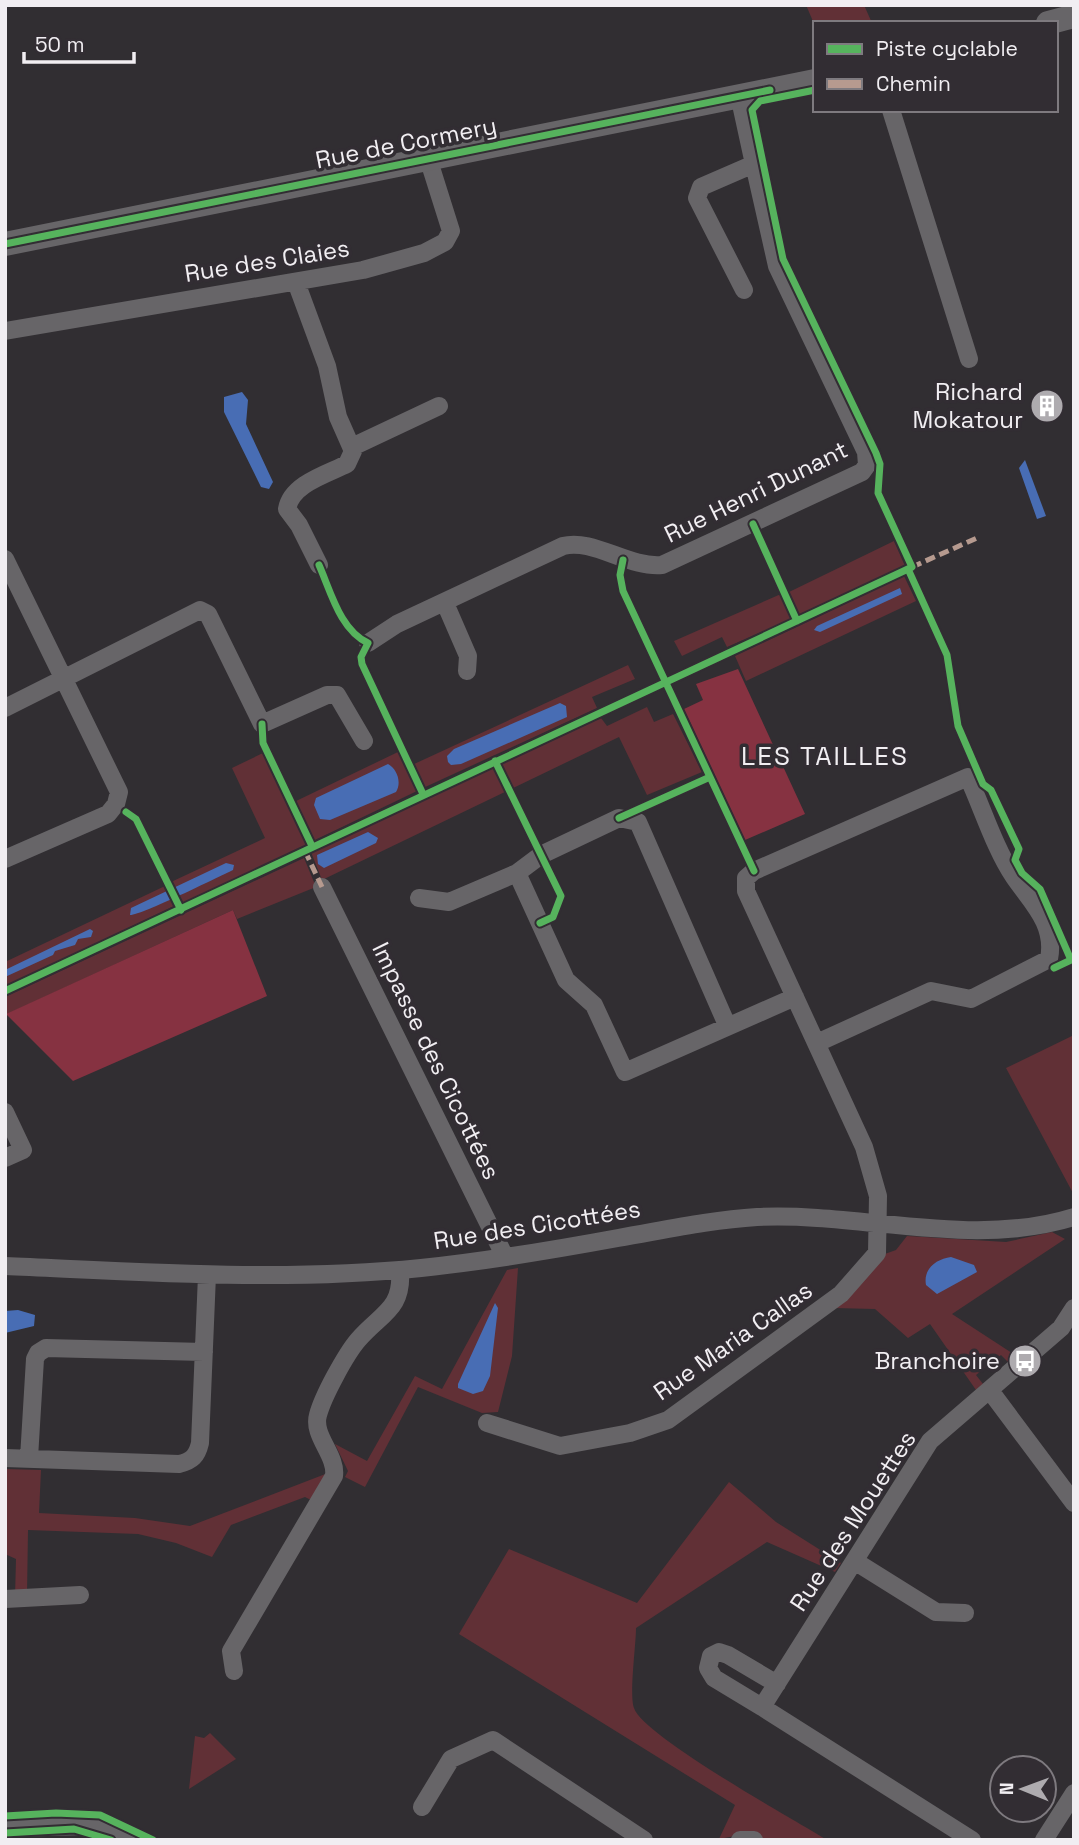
<svg xmlns="http://www.w3.org/2000/svg" width="1079" height="1845" viewBox="0 0 1079 1845" font-family="'Space Grotesk',sans-serif">
  <rect width="100%" height="100%" fill="#312e32"/>
  <path fill="#613036" d="M806,5H864L872,23H815V26Z
    M894,541L905,566L798,615L787,593Z
    M904,576L916,601L746,681L735,656Z
    M781,594L792,619L727,647L722,637L682,656L674,641Z
    M628,665L635,679L592,697L597,708L423,788L412,765Z
    M647,707L654,722L673,714L702,772L647,795L619,737L322,880L311,852L601,718L607,726Z
    M398,752L417,791L313,841L294,802Z
    M263,753L306,845L182,904L171,882L265,838L232,768Z
    M304,858L316,887L237,919L233,910L5,1015V997Z
    M165,886L174,906L5,987V962Z
    M1074,1035V1195L1006,1068Z
    M1052,1232L1065,1239L952,1314L1015,1355L1009,1363L1001,1355L976,1375L983,1384L976,1390L930,1324L908,1338L875,1309L833,1308L882,1255L896,1250L907,1236L1006,1242Z
    M518,1268L512,1356L498,1412L482,1413L418,1387L365,1487L345,1477L348,1471L335,1444L367,1461L415,1376L442,1389L507,1270Z
    M5,1469L41,1470L39,1513L135,1518L190,1526L328,1473L311,1500L305,1497L231,1525L212,1557L176,1543L138,1534L28,1530L27,1595L15,1597L16,1559L5,1554Z
    M729,1482L776,1522L841,1563L835,1572L767,1542L636,1628C636,1645 629,1695 634,1708C643,1736 793,1819 827,1840H764L751,1833L719,1839L735,1805L459,1634L509,1549L637,1603Z
    M210,1733L236,1759L189,1789L195,1736L204,1738Z"/>
  <path fill="#863241" d="M738,669L805,814L745,840L684,709L703,700L696,684Z
    M233,910L267,996L73,1081L6,1014Z"/>
  <path fill="#486db4" d="M242,392L248,400L246,424L273,482L269,489L261,487L224,412V397Z
    M1025,460L1046,516L1037,519L1019,468Z
    M900,588L902,594L820,632L814,630L817,626Z
    M560,703L566,706L567,717L461,764L451,765L448,762L447,756L454,749Z
    M388,764C397,769 402,782 396,792L330,820L320,819L314,805L316,798Z
    M368,832L378,838L376,843L324,868L318,864L317,855Z
    M226,863L234,865L233,870C218,877 140,916 130,915L131,908Z
    M90,929L93,931L91,937L78,939L75,945L55,951L53,955L5,977V970Z
    M951,1257L974,1265L977,1272L937,1294L926,1285C923,1269 936,1259 951,1257Z
    M495,1303L498,1308L490,1376L483,1391L473,1394L458,1388V1384Z
    M18,1310L35,1315L34,1326L5,1333V1311Z"/>
  <g fill="none" stroke-linecap="round" stroke-linejoin="round">
    <path stroke="#676568" stroke-width="18" d="M739,95L754,164L701,187L697,198L744,290
      M891,110L969,359
      M296,282L327,366L338,417L353,451L347,464C327,474 291,484 287,509L299,525L319,565
      M5,331L363,270L424,253L445,242L451,231L428,158
      M352,447L439,406
      M5,559L119,792L116,804L108,814L5,859
      M445,603L468,656L467,671
      M368,643L397,624L563,546C593,538 628,568 662,565L862,472L867,465L866,452L777,266L754,164
      M5,708L200,610L208,614L262,724L327,695H337L364,741
      M322,887L505,1257
      M419,898L449,902L517,873
      M727,1025L638,822L619,818L541,855L517,873L566,980L594,1005L625,1072L795,997
      M5,1112L23,1150L5,1158
      M5,1266C144,1272 283,1282 421,1268C487,1261 553,1250 618,1238C665,1230 710,1220 757,1217C863,1212 971,1249 1074,1217
      M991,1392L1074,1503
      M487,1423L560,1446L630,1433L668,1420L841,1294L877,1253L878,1196L864,1147L746,891V878L754,871L968,777C982,807 995,849 1014,877C1031,902 1056,924 1049,959L971,999L931,991L817,1043
      M5,1458L179,1464C192,1461 197,1456 200,1443L207,1275
      M29,1458L35,1359L38,1353L46,1348L204,1352
      M856,1562L936,1612L965,1613
      M5,1599L80,1595
      M234,1671L231,1651L334,1476C337,1455 312,1436 318,1415C323,1396 346,1354 358,1340C381,1313 403,1310 400,1270
      M762,1707L714,1678L708,1668L711,1656L719,1652L728,1655L777,1684
      M422,1807L451,1759L493,1740L644,1840
      M740,1840H754
      M972,1840L762,1707L930,1441L1061,1328L1074,1308
      M1044,1840L1074,1793"/>
    <path stroke="#676568" stroke-width="24" d="M1048,23L1074,16
      M5,244L815,81
      M5,1825L90,1823L133,1840"/>
    <path stroke="#b69a8f" stroke-width="5" stroke-dasharray="10 5" stroke-linecap="butt" d="M912,567L977,538
      M305,851L322,887"/>
    <defs>
      <path id="cycleway" d="M815,90L760,101L752,110L783,259L876,453L880,464L878,493L912,567L908,569L947,655L958,726L983,784L991,790L1019,849L1015,860L1022,873L1040,889L1071,960L1054,968
        M5,244L770,90
        M753,524L797,621
        M623,560L620,575L623,591L754,871
        M319,565C331,592 340,630 368,643L361,657L362,664L423,794
        M262,724L263,743L312,846
        M495,761L561,896L553,917L540,923
        M126,812L136,819L181,910
        M619,818L710,777
        M5,991L908,569
        M5,1816L56,1813L100,1815L153,1840
        M5,1833L74,1829L111,1840"/>
    </defs>
    <use href="#cycleway" stroke="#322d33" stroke-width="11"/>
    <use href="#cycleway" stroke="#56b35d" stroke-width="7"/>
  </g>
  <defs>
    <symbol id="building-disc" viewBox="-11 -11 22 22"><circle r="9.5" fill="#aeabaf" stroke="#322d33"/><path d="M-4-6H4V6H1V3H-1V6H-4ZM-2.5-4.3h1.7v1.8h-1.7ZM.8-4.3h1.7v1.8H.8ZM-2.5-1h1.7V.8h-1.7ZM.8-1h1.7V.8H.8Z" fill="#fff"/></symbol>
    <symbol id="bus-disc" viewBox="-11 -11 22 22"><circle r="9.5" fill="#aeabaf" stroke="#322d33"/><path d="M-5-6H5V4H4V6H2V4H-2V6H-4V4H-5ZM-3.5-4V0h7V-4ZM-3.5 1.2v1.5H-2V1.2ZM2 1.2v1.5H3.5V1.2Z" fill="#fff"/></symbol>
  </defs>
  <g fill-rule="evenodd">
    <use href="#building-disc" x="1028" y="387" width="38" height="38"/>
    <use href="#bus-disc" x="1006" y="1342" width="38" height="38"/>
  </g>
  <g text-anchor="middle" stroke-width="7" stroke-linejoin="round" paint-order="stroke">
    <g font-size="24" fill="#f1eef2" stroke="#322d33">
      <text transform="translate(406 143) rotate(-11)" y="8">Rue de Cormery</text>
      <text transform="translate(267 261) rotate(-9)" y="8">Rue des Claies</text>
      <text transform="translate(756 492) rotate(-26)" y="8">Rue Henri Dunant</text>
      <text transform="translate(436 1061) rotate(64)" y="8">Impasse des Cicottées</text>
      <text transform="translate(537 1225) rotate(-9)" y="8">Rue des Cicottées</text>
      <text transform="translate(733 1341) rotate(-35)" y="8">Rue Maria Callas</text>
      <text transform="translate(853 1521) rotate(-57)" y="8">Rue des Mouettes</text>
    </g>
    <g font-size="24" fill="#f1eef2" stroke="#322d33" text-anchor="end">
      <text x="1023" y="400">Richard<tspan x="1023" dy="28">Mokatour</tspan></text>
      <text x="1000" y="1369">Branchoire</text>
    </g>
    <g font-size="26" letter-spacing="2" fill="#f1eef2" stroke="#322d33">
      <text x="825" y="765">LES TAILLES</text>
    </g>
  </g>
  <rect width="1079" height="1845" fill="none" stroke="#f1eef2" stroke-width="14"/>
  <rect x="813" y="21" width="245" height="91" fill="#322d33" stroke="#7e7a7f" stroke-width="2"/>
  <rect x="827" y="44" width="35" height="10" fill="#56b35d" stroke="#7e7a7f" stroke-width="2"/>
  <text x="876" y="56" font-size="21" fill="#f1eef2">Piste cyclable</text>
  <rect x="827" y="79" width="35" height="10" fill="#b69a8f" stroke="#7e7a7f" stroke-width="2"/>
  <text x="876" y="91" font-size="21" fill="#f1eef2">Chemin</text>
  <g transform="translate(1023 1789) rotate(271)"><circle r="33" fill="#322d33" stroke="#7e7a7f" stroke-width="2"/>
  <path d="M0-5L12 26L0 18L-12 26Z" fill="#aeabaf"/>
  <text y="-10" font-size="19" font-weight="bold" text-anchor="middle" fill="#f1eef2">N</text>
  </g>
  <path d="M24 52v10h110v-10" fill="none" stroke="#f1eef2" stroke-width="3.5"/>
  <text x="35" y="52" font-size="21" fill="#f1eef2" stroke="#322d33" stroke-width="5" paint-order="stroke">50 m</text>
</svg>
